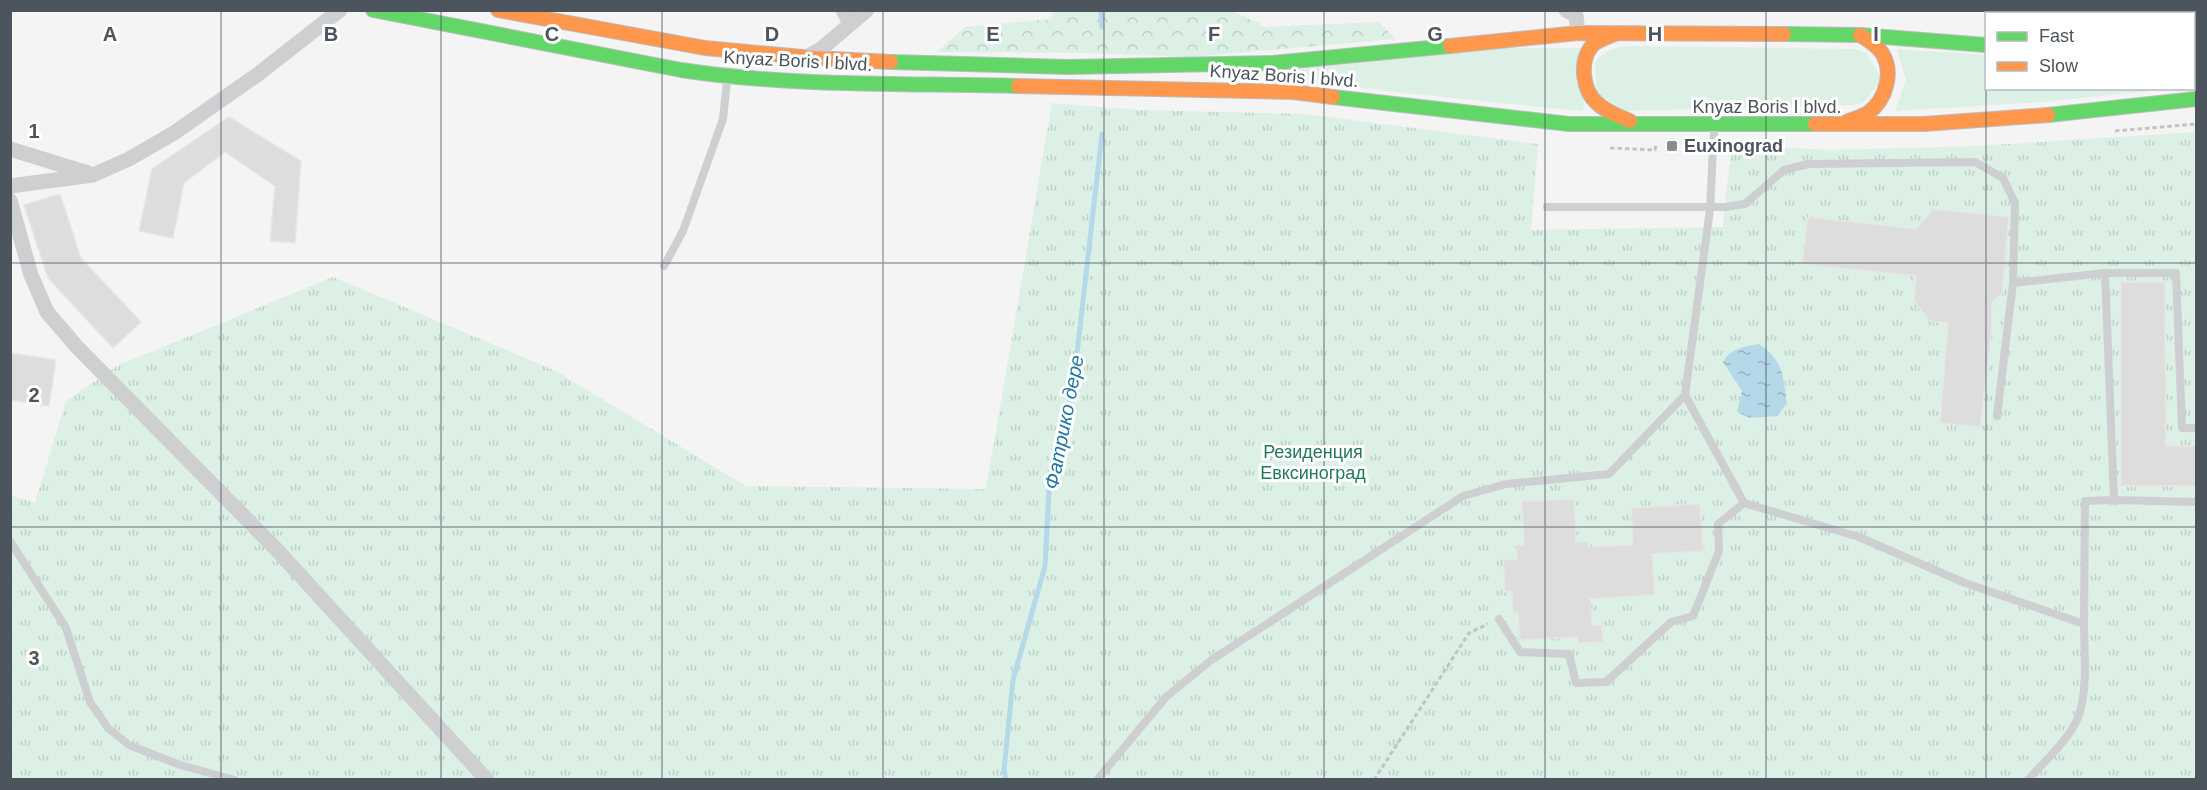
<svg xmlns="http://www.w3.org/2000/svg" width="2207" height="790" viewBox="0 0 2207 790" font-family="Helvetica,sans-serif">
  <defs>
    <pattern id="forest-crowns" width="20" height="18" patternUnits="userSpaceOnUse" patternTransform="scale(1.5)"><rect width="20" height="18" fill="#dcf0e6"/><path d="M2 6a3 3 0 1 1 6 0M12 15a3 3 0 1 1 6 0" fill="none" stroke="#bed0c8"/></pattern>
    <pattern id="park-tufts" width="24" height="20" patternUnits="userSpaceOnUse" patternTransform="scale(1.5)"><rect width="24" height="20" fill="#dcf0e6"/><path d="M3 7l-1-3M5 7V3M7 7l1-3M15 17l-1-3M17 17v-4M19 17l1-3" fill="none" stroke="#bed0c8"/></pattern>
    <pattern id="water-ripples" width="26" height="14" patternUnits="userSpaceOnUse" patternTransform="scale(1.5)"><rect width="26" height="14" fill="#b5d9e8"/><path d="M2 4q2-2 4 0t4 0M15 11q2-2 4 0t4 0" fill="none" stroke="#95b3bf"/></pattern>
  </defs>
  <rect width="100%" height="100%" fill="#f4f4f4"/>
  <path fill="#dcf0e6" d="M1632,46L1855,49L1866,53L1882,79L1863,103L1852,105L1627,111L1597,94L1595,62C1606,49 1616,47 1632,46Z
    M1508,48H1583L1584,108L1581,111L1395,92L1278,77L1279,71Z
    M1897,49L1986,55V88L2168,89L2042,102L1895,111L1906,79Z"/>
  <path fill="url(#forest-crowns)" d="M1053,10L1233,11L1266,27L1379,22L1395,39L1189,57L1085,53L937,52L965,27L1051,19Z"/>
  <path fill="url(#park-tufts)" d="M1052,103L1138,110L1305,114L1538,144L1531,230L1723,227L1726,191L1733,145L1831,150L1977,146L2196,132V779L11,780V495L35,503L66,401L117,366L333,277L554,370L746,486L986,489Z"/>
  <path fill="url(#water-ripples)" d="M1759,344C1784,361 1783,376 1787,404L1777,416L1750,418L1737,412L1742,391L1723,362C1731,348 1743,347 1759,344Z"/>
  <g fill="none" stroke-linecap="round" stroke-linejoin="round">
    <path stroke="#b5d9e8" stroke-width="5" d="M1101,10L1102,27
      M1006,780L1004,770L1013,680L1045,566L1050,471L1073,389L1102,134"/>
  </g>
  <path fill="#ddddde" stroke="#e6e6e6" stroke-width="1.5" d="M229,117L301,161L295,243L270,241L275,186L225,152L184,183L173,238L139,231L152,169Z
    M60,194L81,258L141,322L113,348L48,278L24,205Z
    M1933,209L2009,217L2002,293L1992,302V328L1980,427L1940,423L1948,323L1930,321L1914,301L1916,276L1802,264L1808,217L1916,229Z
    M2121,282H2165L2166,446H2196V486H2121Z
    M10,353L56,360L49,406L10,400Z
    M1574,499L1576,542H1588V547L1633,545L1631,508L1700,504L1703,551L1652,554L1655,595L1590,599L1592,626L1602,625L1603,642L1578,643L1577,637L1520,640L1518,613H1513L1512,592H1505L1503,560L1517,559L1516,545H1524L1522,501Z"/>
  <g fill="none" stroke-linecap="round" stroke-linejoin="round">
    <defs>
      <path id="fast" d="M373,10L681,70C792,87 906,83 1018,86
        M1784,34L1860,35L1986,45
        M891,62L1068,67L1273,63L1450,46
        M2194,65H2196
        M1333,97L1569,124H1815
        M2048,115L2196,99"/>
      <path id="slow" d="M498,10L705,48L814,58L891,62
        M1615,34C1607,37 1596,40 1591,47C1579,63 1583,91 1597,103C1606,112 1619,116 1630,121
        M1450,46L1578,33L1784,34
        M1018,86L1293,92L1333,97
        M1846,122C1853,119 1862,117 1868,113C1886,100 1894,72 1882,53C1877,45 1868,40 1860,35
        M1815,124H1924L2048,115"/>
    </defs>
    <use href="#fast" stroke="#babdc2" stroke-width="16"/>
    <use href="#slow" stroke="#babdc2" stroke-width="16"/>
    <path stroke="#bec6c4" stroke-width="3" stroke-dasharray="4.5 3" stroke-linecap="butt" d="M250,10H253
      M2115,131L2196,124
      M1610,148L1655,150L1656,145
      M1374,780L1469,633L1488,624"/>
    <path stroke="#cecfd1" stroke-width="8" d="M1714,130L1710,209L1685,395L1744,503L1859,537L1965,583L2084,624C2084,653 2089,695 2076,722C2067,741 2042,764 2028,780
      M1547,207H1725L1745,204L1784,170L1808,164L1975,162L2003,178L2015,203L2013,283L1997,416
      M664,266L683,231L723,119L727,81
      M2013,283L2105,273H2176L2182,428H2196
      M2114,500L2196,502
      M10,541L66,628L90,702L108,728L129,745L180,765L235,780
      M1499,619L1520,652L1569,654L1576,683L1606,682L1671,622L1693,616L1719,551L1718,524L1744,503
      M2084,624L2085,501L2114,500L2105,273
      M1097,780L1166,697L1210,661L1463,496L1506,484L1609,474L1685,395"/>
    <path stroke="#cecfd1" stroke-width="15" d="M843,10L850,24
      M1566,10L1576,16L1578,33
      M810,55L821,49L867,10
      M10,149L88,173
      M10,186L93,175L129,159L174,133L257,75L340,10
      M10,200L31,275L47,312L77,347L278,551L487,780"/>
    <use href="#fast" stroke="#63d668" stroke-width="14"/>
    <use href="#slow" stroke="#ff974d" stroke-width="14"/>
  </g>
  <path fill="none" stroke="#4c545e" stroke-width="1.5" stroke-opacity="0.55" d="M221,10V780M441,10V780M662,10V780M883,10V780M1104,10V780M1324,10V780M1545,10V780M1766,10V780M1986,10V780M10,263H2196M10,527H2196"/>
  <rect fill="#878c92" stroke="#fff" stroke-width="2" x="1666" y="140" width="12" height="12" rx="3"/>
  <g text-anchor="middle" stroke-width="6" stroke-linejoin="round" paint-order="stroke">
    <g font-size="18" fill="#4c545e" stroke="#fff">
      <text transform="translate(798 61) rotate(3)" y="6">Knyaz Boris I blvd.</text>
      <text transform="translate(1284 76) rotate(4)" y="6">Knyaz Boris I blvd.</text>
      <text x="1767" y="113">Knyaz Boris I blvd.</text>
    </g>
    <g font-size="18" font-weight="bold" fill="#4c545e" stroke="#fff" text-anchor="start">
      <text x="1684" y="152">Euxinograd</text>
    </g>
    <g font-size="18" fill="#237957" stroke="#fff">
      <text x="1313" y="458">Резиденция<tspan x="1313" dy="21">Евксиноград</tspan></text>
    </g>
    <g font-size="20" font-style="italic" fill="#1e77a0" stroke="#fff">
      <text transform="translate(1064 422) rotate(-79)" y="7">Фатрико дере</text>
    </g>
  </g>
  <g font-size="20" text-anchor="middle" font-weight="bold" fill="#4c545e" stroke="#fff" stroke-width="6" stroke-linejoin="round" paint-order="stroke">
    <text x="110" y="41">A</text>
    <text x="331" y="41">B</text>
    <text x="552" y="41">C</text>
    <text x="772" y="41">D</text>
    <text x="993" y="41">E</text>
    <text x="1214" y="41">F</text>
    <text x="1435" y="41">G</text>
    <text x="1655" y="41">H</text>
    <text x="1876" y="41">I</text>
    <text x="34" y="138">1</text>
    <text x="34" y="402">2</text>
    <text x="34" y="665">3</text>
  </g>
  <rect width="2207" height="790" fill="none" stroke="#4c545e" stroke-width="24"/>
  <rect x="1985" y="12" width="210" height="78" fill="#ffffff" stroke="#b7bbbf" stroke-width="1.5"/>
  <rect x="1997" y="32" width="30" height="9" fill="#63d668" stroke="#b7bbbf" stroke-width="1.5"/>
  <text x="2039" y="42" font-size="18" fill="#4c545e">Fast</text>
  <rect x="1997" y="62" width="30" height="9" fill="#ff974d" stroke="#b7bbbf" stroke-width="1.5"/>
  <text x="2039" y="72" font-size="18" fill="#4c545e">Slow</text>
</svg>
